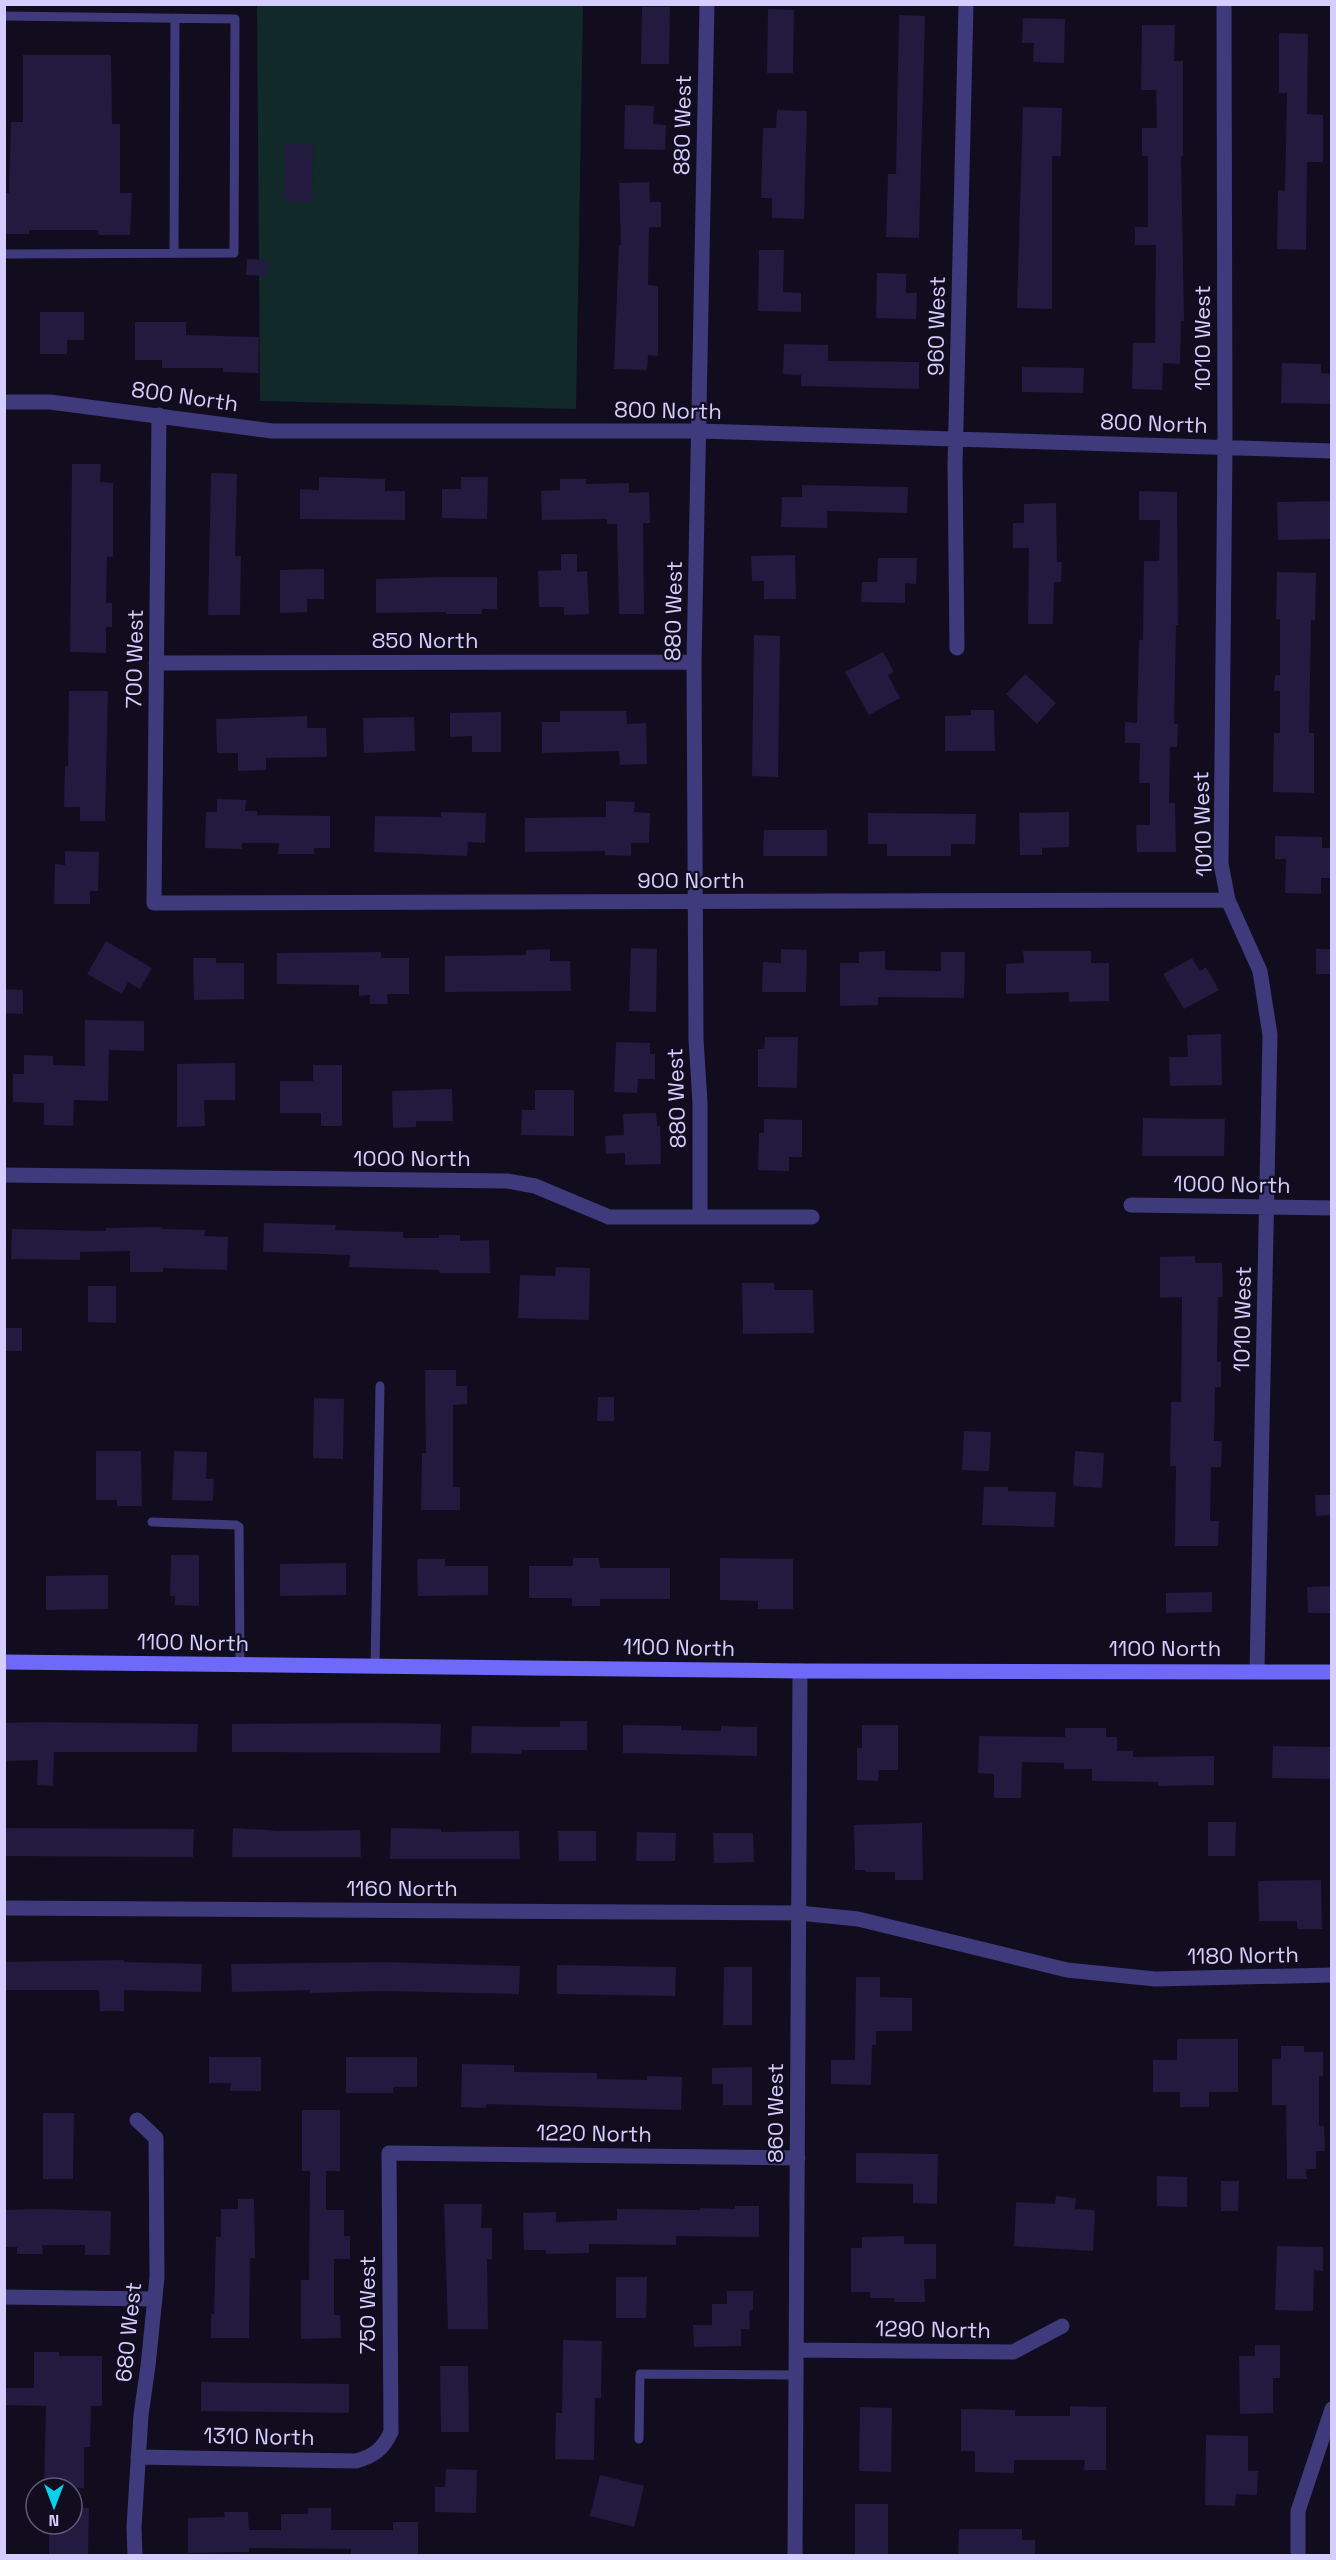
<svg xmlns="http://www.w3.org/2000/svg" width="1336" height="2560" viewBox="0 0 1336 2560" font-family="'Space Grotesk',sans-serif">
  <rect width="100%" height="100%" fill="#110d1f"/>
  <path fill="#112928" d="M257,4L583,5L576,409L260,401Z"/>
  <path fill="#221a3f" d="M642,7H670L669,64H641Z
    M768,9L794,10L793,73H767Z
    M899,15L925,16L919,238L886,237L888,174H896Z
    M1023,18L1065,19L1064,63L1033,62L1034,43H1022Z
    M1142,25H1175L1174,61H1183V156H1181L1184,321H1181L1180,364L1163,363L1162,390L1132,389L1133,343H1155L1156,245H1135V227H1148V156H1142V128H1157L1156,90H1141Z
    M1279,33L1308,34L1307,114L1323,115V162H1307L1306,250L1277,249L1278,190L1285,191L1287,93H1279Z
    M23,55H111L112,124H120V193H132L130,235H99L98,230H29V234H4V193H9L11,122H23Z
    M625,105L654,106L653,124L666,125L665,150L624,149Z
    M1023,107L1062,108L1061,156H1052V309L1017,308Z
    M777,110L807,111L804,219L772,218V198H761L763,128H776Z
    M285,144L313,145L312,202L284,201Z
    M649,182L650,202H661V227H649L648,285L658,286V356L648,355L647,370L614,369L619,245H621L619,183Z
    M759,250H784L783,292L801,293V312L758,311Z
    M247,259L268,260L267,276L246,275Z
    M877,273L906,274V293H917L916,319L876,318Z
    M40,312H84V340H67V354H40Z
    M135,322H186V335L259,337L258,373L223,372V368H162V360H135Z
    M784,344L828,345V361L919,362V389L801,386V375L783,374Z
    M1282,363L1321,364V373L1332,374L1331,404L1281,403Z
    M1022,367L1084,368L1083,393L1022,392Z
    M72,464H101L100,482L113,483V557L107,556L106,603H112V627H106V653L70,652Z
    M211,473L237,474L235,556H241L240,615H208Z
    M319,477L385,479V491H405V520L300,519V489L319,490Z
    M461,477H488L487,519L442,518V489H461Z
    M560,479H586V484L629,483V493L649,492L650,523H643L644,614H619L617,524H607V519L542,520L541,491L560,490Z
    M802,485L908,487L907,513L827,511V528L781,527L782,497H802Z
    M1139,491L1177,492L1178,625H1176L1174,724H1178L1177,747H1170L1169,803H1175L1176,852H1137L1136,825H1150V783H1139L1140,743H1125V722L1137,723L1139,640H1143L1144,561H1159L1160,520H1139Z
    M1332,501V539L1278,540L1277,502Z
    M1056,503L1057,562H1062L1061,582H1054L1053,624H1028L1029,548H1013V523H1024V504Z
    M561,554H577V572L587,571L589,614L564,615V607H539L538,571L561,570Z
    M795,555L796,599H764V581H752L751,556Z
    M878,558H917L916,584L905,583V603L861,602L862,582H877Z
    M324,569V599H307V612L280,613V570Z
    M1277,572L1316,573L1315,620H1311L1309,733H1314V793L1273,792L1274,733H1280V691H1274L1275,675H1280V619H1276Z
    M446,577H497V609H482V614H446V612L376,613V579Z
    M754,635L780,636L778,777L752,776Z
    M883,652L894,672L888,675L900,698L869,715L845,672Z
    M1025,674L1056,703L1037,724L1006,694Z
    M69,691H108L105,821H80V807H64L65,766L68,767Z
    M971,710H994L995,751H945V716L971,715Z
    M560,711H626L627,724L646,723L647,764L620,765L619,751L542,753V722H560Z
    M501,712V752H472V736L450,737V713Z
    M307,716V728H326L327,757L266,758V770L238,771V753H217L216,719Z
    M414,717L415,751L364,753L363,718Z
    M217,799L246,800L245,811H257V815L330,816V848H314V854H278L279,843H242V849L205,848L206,812H217Z
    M606,801L635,802L634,812L650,813L649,843H631V856L605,855V851L525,852V818L606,817Z
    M441,812L486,813L485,843L468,842L467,856L374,852L375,816L441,817Z
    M1069,812V847L1042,848V855H1020L1019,813Z
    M868,813L976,814L975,844H951V856H887V844H868Z
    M764,830H827V856H763Z
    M1275,836L1322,837V848H1332V878H1321V894L1285,893L1286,859H1275Z
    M65,851L99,852L98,891H90V904H54L55,864L65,865Z
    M106,941L152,968L140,989L128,982L122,994L87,974Z
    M631,948L657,949L656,1012L629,1011Z
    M550,949V961H570L571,991L445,992V956L526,955V950Z
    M781,949L807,950L806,992H762L763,962L781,963Z
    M1316,949H1332V974H1316Z
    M885,951V970L941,971V952H965L964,998L878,997V1005L840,1006V963H859V952Z
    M1023,951H1091V963H1109V1001L1069,1002V992L1006,994V964L1024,963Z
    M381,952V958H409V994H387L388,1004H370V995L359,996V985L277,984V953Z
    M193,958H216V963H244V999L194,1000Z
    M1192,958L1200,971L1206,967L1219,990L1184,1009L1163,974Z
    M4,989L23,990V1014L4,1013Z
    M85,1020L144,1021V1051L109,1050L108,1101L74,1100L73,1126L44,1125V1103L13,1102V1074H24V1055L53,1056V1065L85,1066Z
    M1221,1034L1222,1085L1170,1086L1169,1057H1188L1187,1035Z
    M765,1037H798L797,1088L758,1087V1049H764Z
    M616,1042L650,1043V1054H655V1079H638L637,1093L614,1092Z
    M235,1063V1100H204L205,1126L177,1127V1064Z
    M313,1065H342V1126H321V1113H280V1081H313Z
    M452,1089L453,1121H416V1127L393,1128L392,1091Z
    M535,1090H574V1136L521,1135L522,1110H535Z
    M656,1113L657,1126H660L661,1164L625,1165V1153L606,1154L605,1136L624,1135L623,1114Z
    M1143,1118L1225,1119L1224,1156H1142Z
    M764,1119L802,1120V1157H789V1171L758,1170L759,1133H764Z
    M264,1223L336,1225L335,1230L403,1232V1238H439V1235H460V1241L489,1240L490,1273H440L439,1270L349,1267L350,1255L263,1252Z
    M162,1227V1229L205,1230L204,1236L228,1237L227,1270L163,1268V1272H130V1251L80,1252V1260L11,1259L12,1229L106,1231V1228Z
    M1195,1256V1263H1222L1223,1297H1218L1217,1362H1221V1387H1215L1214,1441H1222L1221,1467H1211L1210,1521H1219L1218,1546H1175L1176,1466H1170L1171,1402H1181L1182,1297L1160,1298V1257Z
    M556,1267L590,1268L589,1320L518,1318L520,1275L555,1276Z
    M742,1283H774V1290H813L814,1333L743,1334Z
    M88,1286H116V1323L88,1322Z
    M4,1328H22V1351H4Z
    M425,1370H456V1386H467V1404L453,1405V1487H460V1510H421L422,1453H426Z
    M598,1397H614V1421H597Z
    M314,1398L344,1399L343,1459L313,1458Z
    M964,1431L991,1432L989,1471L962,1470Z
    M96,1451H141L142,1506H117V1500H96Z
    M174,1451L207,1452L206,1479H214L213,1501L172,1500Z
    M1075,1451L1104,1453L1102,1488L1073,1486Z
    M984,1487H1008V1491L1056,1492L1054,1527L982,1525Z
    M1315,1495H1332V1515L1316,1516Z
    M171,1555H199V1606L175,1605V1596H170Z
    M573,1558H599L600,1568H670V1599H600V1606H572V1598H529V1566H573Z
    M720,1558L793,1559V1609H758V1601L720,1600Z
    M417,1559H445V1566H488V1595L418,1596Z
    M346,1563V1595L280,1596V1564Z
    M108,1575V1609L46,1610V1576Z
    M1332,1586V1613H1308L1307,1587Z
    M1212,1592V1612L1166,1613V1593Z
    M560,1721H587V1750H522L521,1754L471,1753L472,1726L560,1727Z
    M34,1722L198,1724L197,1752H54L53,1786L37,1785L38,1760L5,1761L4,1750V1723Z
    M384,1723L441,1724L440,1753L232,1752V1724Z
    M623,1725L681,1726V1730L721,1731V1726L757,1727V1756L623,1753Z
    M862,1725H898V1770H879L878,1781L857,1780V1748H862Z
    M1065,1728H1106V1737H1117V1751H1133V1757L1214,1756V1785L1158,1786V1782L1092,1781V1769H1064V1763L1022,1762L1021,1798H994V1774L978,1773L979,1736L1065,1737Z
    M1273,1746L1332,1747V1779L1272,1778Z
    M1208,1822H1236L1235,1856H1208Z
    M922,1823L923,1880H895V1872H866L865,1870H855L854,1825Z
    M4,1828L194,1829L193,1857L4,1856Z
    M233,1828L282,1831L360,1830L361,1857H232Z
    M391,1828L441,1829V1832L519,1831L520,1859H390Z
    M558,1831H596V1861H559Z
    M637,1832L676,1833L675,1861H636Z
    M713,1833H753L754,1862L714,1863Z
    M1321,1880L1322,1929H1297V1921H1259L1258,1881Z
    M124,1960V1962L202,1964L201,1992L124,1990V2011H100L99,1990H4V1962Z
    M383,1962L520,1966L519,1994L383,1991L310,1993V1990L232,1992L231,1964Z
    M557,1965L676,1967L675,1996L557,1994Z
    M724,1967H752V2025H723Z
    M856,1977H880V1997L912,1998V2031H876V2045H872L871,2085L831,2084V2060H855Z
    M1177,2039H1238V2092H1209V2107H1180V2092H1153V2060H1177Z
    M1281,2046H1304V2052H1323V2076H1319V2126H1324L1325,2151H1316V2169H1306L1307,2179H1287L1286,2105H1272V2059H1281Z
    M209,2057H261V2091H230L231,2083H209Z
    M346,2057H417V2087H393V2093H346Z
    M462,2064L514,2065V2072L597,2073V2079L647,2080V2076L682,2077L681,2110L486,2104V2108L461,2107Z
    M752,2067V2105H723V2084H712V2068Z
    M302,2110H340V2171H326V2210H344V2236H350V2259H334V2315H340L341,2338L301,2339V2280H309L310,2171H302Z
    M43,2113H74L73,2179H43Z
    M856,2153L938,2154L937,2204L913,2203V2184L856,2183Z
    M1157,2176L1187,2177V2207L1157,2206Z
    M1221,2181H1239L1238,2211H1221Z
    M1056,2196L1076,2198L1075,2209L1095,2210L1093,2251L1014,2246L1016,2202L1055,2204Z
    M238,2199H254L255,2258H250L249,2338H211V2314H214L216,2237H221V2209H238Z
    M444,2204H482L481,2228H492V2259H487L488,2329H448Z
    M735,2206H759V2237L676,2236V2245L589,2244V2253L546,2254V2250H524L523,2213L556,2212V2222L617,2220V2209L700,2210V2208L735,2209Z
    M42,2209L111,2211L110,2255H85V2245H42L43,2254H17V2247H4V2210Z
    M904,2236V2244H936V2279H924L925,2302H894V2298H870V2292H851V2248H862V2237Z
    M1277,2246L1323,2247V2271L1314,2270L1313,2311L1275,2310Z
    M616,2277H647L646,2318H616Z
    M727,2291H753V2310L749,2311L750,2329H741V2346L694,2347L693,2325H712V2304H727Z
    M563,2340L602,2341L601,2398H595L594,2460L555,2459L556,2413H562Z
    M1255,2345H1280V2378H1273V2413L1240,2414L1239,2356H1255Z
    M34,2352H59V2356H102V2406H91L90,2447H84V2488L44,2487L46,2406L4,2405V2388H34Z
    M440,2366H468L469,2432H441Z
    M201,2382L349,2384V2413L201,2411Z
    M1070,2406L1106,2407V2470H1084L1085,2460H1014V2473L975,2472V2451H961V2409L1015,2410V2416H1070Z
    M860,2407L892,2408L891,2472L859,2471Z
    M1206,2435L1248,2436V2471H1258L1257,2495L1236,2494L1235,2506L1205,2505Z
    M446,2469L477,2470L476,2513L435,2512V2487H445Z
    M600,2475L644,2486L634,2527L590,2516Z
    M855,2504H888V2556H855Z
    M72,2507L89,2508L88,2556H49V2524H72Z
    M308,2508H331V2530H393V2522H418V2555L351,2554V2549L249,2548V2552L188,2553V2518L225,2517L224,2512H248L249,2530H281V2514H308Z
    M959,2529H1022V2540H1035V2556H958Z"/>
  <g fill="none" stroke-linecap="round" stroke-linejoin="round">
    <path stroke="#3e3a7c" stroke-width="9" d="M4,16L235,19L234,253L4,254
      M174,253L175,18
      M152,1522L236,1525L239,1527L240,1664
      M375,1667L380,1386
      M639,2439L640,2374L796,2375"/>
    <path stroke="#3e3a7c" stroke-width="15" d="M1224,4L1225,448L1221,864L1228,900L1260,971L1270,1035L1257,1671
      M4,402H50L272,431H699L1332,451
      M159,415L154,903L1228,900
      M957,648L955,465L966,4
      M156,663L694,662
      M4,1175L507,1181L535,1186L609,1217H812
      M1131,1205L1332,1208
      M700,1217V1103L696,1039L694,662L707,4
      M4,1908L799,1913L858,1919L1067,1970L1155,1979L1332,1975
      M4,2297L155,2299
      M797,2350L1013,2352L1062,2326
      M138,2457L356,2461C374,2456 383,2449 391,2432L389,2153L798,2158
      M135,2556L134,2527L141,2415L148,2366L157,2277L156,2138L137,2120
      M795,2556L800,1671
      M1298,2556V2511L1332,2409"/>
    <path stroke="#6f69f9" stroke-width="15" d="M4,1662L800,1671L1332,1672"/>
  </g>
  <g text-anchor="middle" stroke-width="4.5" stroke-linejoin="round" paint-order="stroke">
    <g font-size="22" fill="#d4cdfd" stroke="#110d1f">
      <text transform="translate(682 125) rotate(-89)" y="8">880 West</text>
      <text transform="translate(936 326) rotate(-89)" y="8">960 West</text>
      <text transform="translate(1202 338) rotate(-90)" y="8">1010 West</text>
      <text transform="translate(185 396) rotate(8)" y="8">800 North</text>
      <text transform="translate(668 410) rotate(1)" y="8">800 North</text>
      <text transform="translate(1154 423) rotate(2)" y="8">800 North</text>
      <text transform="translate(673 611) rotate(-89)" y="8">880 West</text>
      <text x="425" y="648">850 North</text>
      <text transform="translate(134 659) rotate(-89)" y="8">700 West</text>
      <text transform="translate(1202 824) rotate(-92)" y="8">1010 West</text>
      <text x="691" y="888">900 North</text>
      <text transform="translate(676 1098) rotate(-92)" y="8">880 West</text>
      <text x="412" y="1166">1000 North</text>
      <text transform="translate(1232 1184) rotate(1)" y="8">1000 North</text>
      <text transform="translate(1242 1319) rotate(-89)" y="8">1010 West</text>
      <text transform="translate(193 1642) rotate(1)" y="8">1100 North</text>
      <text transform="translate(679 1647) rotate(1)" y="8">1100 North</text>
      <text x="1165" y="1656">1100 North</text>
      <text x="402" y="1896">1160 North</text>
      <text transform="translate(1243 1955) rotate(-1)" y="8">1180 North</text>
      <text transform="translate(775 2113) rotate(-90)" y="8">860 West</text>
      <text transform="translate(594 2133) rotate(1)" y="8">1220 North</text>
      <text transform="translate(367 2305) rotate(-90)" y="8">750 West</text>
      <text transform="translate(933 2329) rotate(1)" y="8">1290 North</text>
      <text transform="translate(128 2332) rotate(-84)" y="8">680 West</text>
      <text transform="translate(259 2436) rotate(1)" y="8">1310 North</text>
    </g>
  </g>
  <rect width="1336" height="2560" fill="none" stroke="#d4cdfd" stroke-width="12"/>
  <g transform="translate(54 2506) rotate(180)"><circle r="28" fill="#110d1f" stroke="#5f5a78" stroke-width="1.5"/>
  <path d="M0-4.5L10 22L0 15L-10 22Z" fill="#0ad1ec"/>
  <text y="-9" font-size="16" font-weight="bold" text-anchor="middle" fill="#d4cdfd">N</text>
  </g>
</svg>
